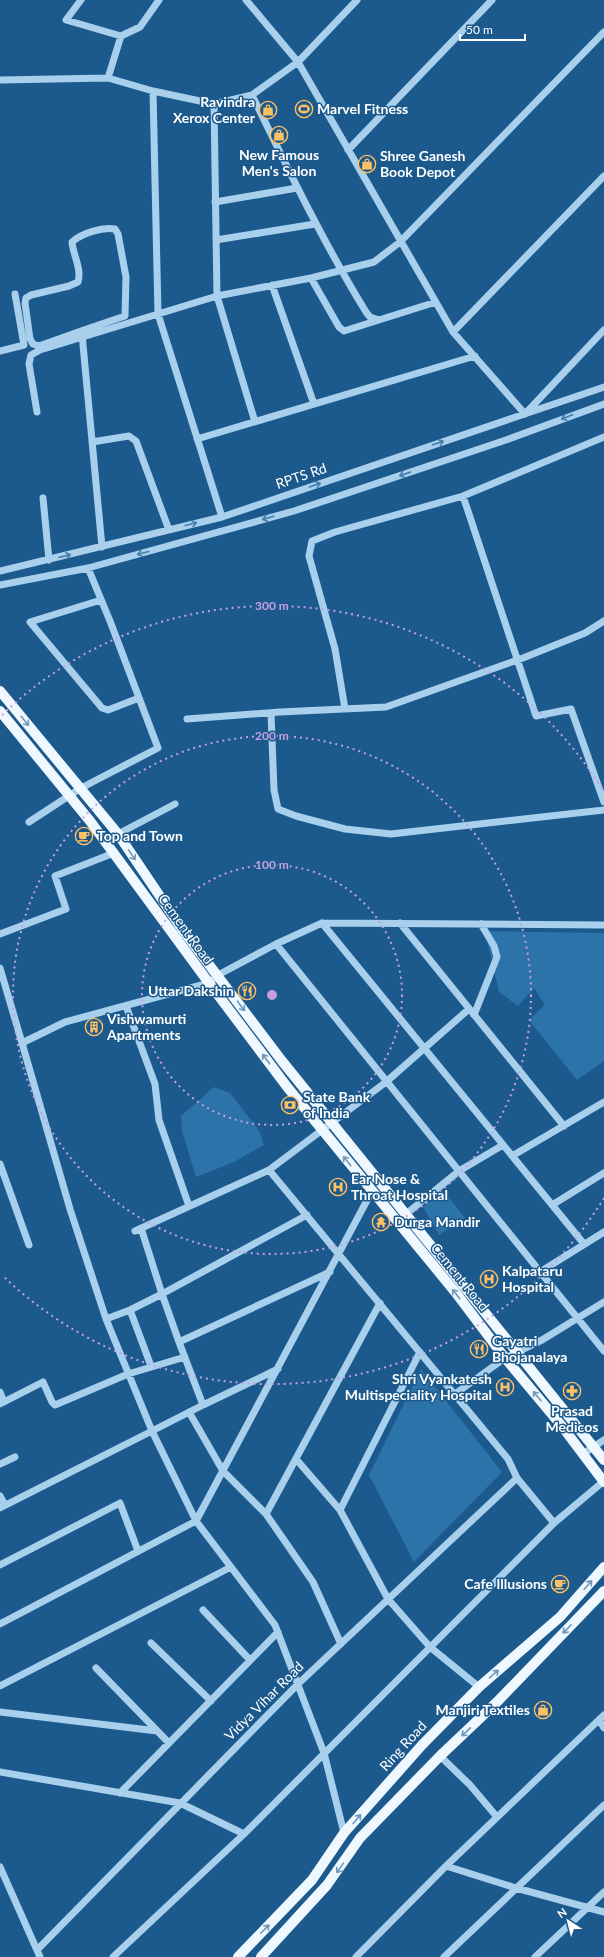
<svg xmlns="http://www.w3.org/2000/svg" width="604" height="1957" viewBox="0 0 604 1957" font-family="Lato,sans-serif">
  <rect width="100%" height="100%" fill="#1c5a8d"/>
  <path fill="#2c73a9" d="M485,931L604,933V1061L577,1080L529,1020L545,1005L534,988L518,1006L499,992Z
    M214,1087L230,1093L260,1132L264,1145L234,1162L196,1177L182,1131L181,1116Z
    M444,1191L465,1218L439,1235L423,1207Z
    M421,1369L502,1472L414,1562L369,1475Z"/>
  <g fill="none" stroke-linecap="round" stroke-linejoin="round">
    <path stroke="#a8d0ed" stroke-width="7" d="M81,0L66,20L121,36L140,27L159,0
      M246,0L298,62L453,332L525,414L604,330
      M108,78L121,36
      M0,80L108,78L153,91L214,104L252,95L298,62L357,0
      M153,91L158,314L222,517
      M252,95C288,169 323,242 366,312L370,317L379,320
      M214,104L217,296L255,422
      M348,150L492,0
      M215,202L297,188
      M216,240L315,224
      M311,278L339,327L344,331L436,302
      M272,285L314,404
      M81,331L125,316L126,277L118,234L115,229C102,227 82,233 72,242C73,255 82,269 78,282L69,286L31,295L26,298L25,303L30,339L33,344L39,346L81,331L82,334L102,547
      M453,332L604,176
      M0,351L24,345L15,294
      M37,412L29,364L31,355L40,350L217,296L311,278L374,262L400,242L604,32
      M197,439L475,356
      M92,442L129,436L136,441L169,530
      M463,496L536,716L571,709L604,802
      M43,498L49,560
      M0,571L222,517L604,387
      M0,585L88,568L294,511L506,440L604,404
      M101,600L30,622L102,708L108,710L139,698
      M345,709L335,649L309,556L312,541L335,532L463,496L604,437
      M271,713L274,790L278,809L296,816L345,829L391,834L604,810
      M187,719L280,712L386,707L523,658L585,633L604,621
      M29,822L81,788L158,748L110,621L88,568
      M118,834L175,804
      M322,923L584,1244
      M400,923L564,1126
      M0,934L66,909L55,876L114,853
      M276,944L604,1351
      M0,968L22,1043L65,1022L209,983L218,975L276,944L322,923L604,925
      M126,1006L155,1084L159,1120L189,1206
      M474,1015L497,957L494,946L481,924
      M22,1043L70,1209L106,1319L152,1431L203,1405L179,1342L330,1272
      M512,1156L604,1102
      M0,1164L29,1245
      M269,1170L508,1459L517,1478L554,1523
      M552,1205L604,1173
      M406,1214L459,1171L503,1145
      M135,1231L269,1170L386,1082L469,1009
      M540,1272L604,1232
      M130,1310L151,1366
      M106,1319L130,1310L162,1294L141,1228
      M179,1342L162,1294L307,1215
      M0,1392L4,1402
      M455,1394L505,1358L542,1340L604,1302
      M0,1404L43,1382L52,1402L55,1405L128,1374L185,1357
      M203,1405L278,1369
      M189,1412L223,1471L266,1514L313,1582L341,1644
      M583,1454L604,1440
      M296,1459L340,1510L388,1599L430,1647L479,1687
      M0,1464L15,1457
      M0,1496L5,1505
      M0,1508L152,1431L196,1521L275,1625L324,1753L344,1833
      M340,1510L420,1352
      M266,1514L380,1303
      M0,1565L120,1503L138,1551
      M203,1610L250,1660
      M0,1624L196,1521L372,1191
      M151,1643L211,1701
      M96,1668L169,1743
      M0,1686L231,1567
      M0,1712L157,1731
      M599,1720L604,1728
      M440,1756L470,1785L497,1817
      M0,1772L180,1803L244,1834
      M120,1793L278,1632
      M446,1866L516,1888L604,1912
      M0,1867L40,1957
      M37,1950L298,1684L517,1478
      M113,1957L244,1834L554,1523L604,1481
      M356,1957L446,1866L604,1715
      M444,1957L604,1805
      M535,1957L604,1892"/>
    <path stroke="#eff7ff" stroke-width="10" d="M0,691L118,834L182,929L282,1061L604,1460
      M0,711L90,821L209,983L288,1088L456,1293L505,1358L561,1425L604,1482
      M238,1957L312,1880L344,1833L422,1745L479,1687L560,1617L604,1567
      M261,1957L327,1885L360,1838L440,1756L497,1702L604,1591"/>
  </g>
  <defs><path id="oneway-shaft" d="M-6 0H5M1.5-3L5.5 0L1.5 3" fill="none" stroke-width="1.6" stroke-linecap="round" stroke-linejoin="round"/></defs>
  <g stroke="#467daa">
    <use href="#oneway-shaft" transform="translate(567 417) rotate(159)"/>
    <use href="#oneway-shaft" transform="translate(438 443) rotate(-19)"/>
    <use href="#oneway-shaft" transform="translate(405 474) rotate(161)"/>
    <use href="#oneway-shaft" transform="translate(315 485) rotate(-19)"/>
    <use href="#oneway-shaft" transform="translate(268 518) rotate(164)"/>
    <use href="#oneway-shaft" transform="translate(191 524) rotate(-14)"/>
    <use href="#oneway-shaft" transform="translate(143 553) rotate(165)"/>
    <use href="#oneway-shaft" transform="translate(65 556) rotate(-13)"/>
  </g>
  <g stroke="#7099bb">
    <use href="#oneway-shaft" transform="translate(25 721) rotate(51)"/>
    <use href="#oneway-shaft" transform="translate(132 855) rotate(56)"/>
    <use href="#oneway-shaft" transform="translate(241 1006) rotate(53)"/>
    <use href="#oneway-shaft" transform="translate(266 1059) rotate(-127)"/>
    <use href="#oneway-shaft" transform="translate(347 1161) rotate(-129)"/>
    <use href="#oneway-shaft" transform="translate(456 1294) rotate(-128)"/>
    <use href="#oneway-shaft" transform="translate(537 1396) rotate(-130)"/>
    <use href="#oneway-shaft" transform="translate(588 1585) rotate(-49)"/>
    <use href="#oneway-shaft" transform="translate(567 1629) rotate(134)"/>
    <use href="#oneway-shaft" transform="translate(494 1674) rotate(-41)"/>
    <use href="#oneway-shaft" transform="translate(466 1732) rotate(137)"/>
    <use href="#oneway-shaft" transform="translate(357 1819) rotate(-49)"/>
    <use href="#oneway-shaft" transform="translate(340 1868) rotate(125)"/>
    <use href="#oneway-shaft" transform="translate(265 1929) rotate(-46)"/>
  </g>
  <g fill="none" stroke="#c4a0e2" stroke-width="2" stroke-dasharray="2 4">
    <circle cx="272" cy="995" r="130"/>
    <circle cx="272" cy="995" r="259"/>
    <path d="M604 1198A389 389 0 0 1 2 1275M2 715A389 389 0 0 1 604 792"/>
  </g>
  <defs>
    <symbol id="stadium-ring" viewBox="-11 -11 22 22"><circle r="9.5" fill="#1c5a8d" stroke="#fec065" stroke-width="1.5"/><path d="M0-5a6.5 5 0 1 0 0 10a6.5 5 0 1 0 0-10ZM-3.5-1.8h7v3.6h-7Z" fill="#fec065"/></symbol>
    <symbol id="shop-ring" viewBox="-11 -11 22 22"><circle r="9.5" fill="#1c5a8d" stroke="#fec065" stroke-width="1.5"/><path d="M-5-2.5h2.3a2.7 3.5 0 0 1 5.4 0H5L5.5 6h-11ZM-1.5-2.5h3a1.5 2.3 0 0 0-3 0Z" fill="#fec065"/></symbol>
    <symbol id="cafe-ring" viewBox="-11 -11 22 22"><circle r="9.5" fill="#1c5a8d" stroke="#fec065" stroke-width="1.5"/><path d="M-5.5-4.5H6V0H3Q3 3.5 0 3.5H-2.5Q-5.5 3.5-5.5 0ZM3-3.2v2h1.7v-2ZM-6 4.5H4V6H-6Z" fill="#fec065"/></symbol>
    <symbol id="restaurant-ring" viewBox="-11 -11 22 22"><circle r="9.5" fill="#1c5a8d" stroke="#fec065" stroke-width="1.5"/><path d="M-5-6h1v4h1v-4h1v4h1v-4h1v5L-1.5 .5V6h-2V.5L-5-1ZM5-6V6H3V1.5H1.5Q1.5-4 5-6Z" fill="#fec065"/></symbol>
    <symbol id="building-ring" viewBox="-11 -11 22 22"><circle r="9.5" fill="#1c5a8d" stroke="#fec065" stroke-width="1.5"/><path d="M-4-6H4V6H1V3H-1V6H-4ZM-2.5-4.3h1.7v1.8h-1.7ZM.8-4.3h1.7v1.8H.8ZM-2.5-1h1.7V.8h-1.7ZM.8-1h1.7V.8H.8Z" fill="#fec065"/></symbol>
    <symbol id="bank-ring" viewBox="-11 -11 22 22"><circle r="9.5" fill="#1c5a8d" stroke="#fec065" stroke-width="1.5"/><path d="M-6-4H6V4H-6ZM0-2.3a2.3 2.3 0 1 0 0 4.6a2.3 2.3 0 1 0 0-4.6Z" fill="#fec065"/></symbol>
    <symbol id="hospital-ring" viewBox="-11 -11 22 22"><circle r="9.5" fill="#1c5a8d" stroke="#fec065" stroke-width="1.5"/><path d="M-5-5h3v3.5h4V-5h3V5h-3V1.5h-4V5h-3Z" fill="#fec065"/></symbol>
    <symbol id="temple-ring" viewBox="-11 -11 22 22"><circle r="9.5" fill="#1c5a8d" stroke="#fec065" stroke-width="1.5"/><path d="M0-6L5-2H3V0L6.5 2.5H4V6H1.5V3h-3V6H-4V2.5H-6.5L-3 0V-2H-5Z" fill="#fec065"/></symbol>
    <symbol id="pharmacy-ring" viewBox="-11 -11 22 22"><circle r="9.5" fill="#1c5a8d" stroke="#fec065" stroke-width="1.5"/><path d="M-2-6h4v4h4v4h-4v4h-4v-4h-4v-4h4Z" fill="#fec065"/></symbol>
  </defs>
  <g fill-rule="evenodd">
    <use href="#stadium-ring" x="294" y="99" width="20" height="20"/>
    <use href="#shop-ring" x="258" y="100" width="20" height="20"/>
    <use href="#shop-ring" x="269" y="125" width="20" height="20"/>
    <use href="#shop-ring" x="357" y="154" width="20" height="20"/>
    <use href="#cafe-ring" x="74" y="826" width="20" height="20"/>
    <use href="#restaurant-ring" x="237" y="981" width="20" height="20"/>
    <use href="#building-ring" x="84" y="1017" width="20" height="20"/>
    <use href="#bank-ring" x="280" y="1095" width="20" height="20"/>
    <use href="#hospital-ring" x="328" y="1177" width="20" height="20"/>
    <use href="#temple-ring" x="371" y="1212" width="20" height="20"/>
    <use href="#hospital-ring" x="479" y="1269" width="20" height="20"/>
    <use href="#restaurant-ring" x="469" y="1339" width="20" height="20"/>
    <use href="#hospital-ring" x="495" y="1377" width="20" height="20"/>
    <use href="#pharmacy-ring" x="562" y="1381" width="20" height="20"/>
    <use href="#cafe-ring" x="550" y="1574" width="20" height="20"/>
    <use href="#shop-ring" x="533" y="1700" width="20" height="20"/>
  </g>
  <g text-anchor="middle" stroke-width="3" stroke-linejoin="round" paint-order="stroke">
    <g font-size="14" font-weight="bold" fill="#fff" stroke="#1c5a8d" text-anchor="start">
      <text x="255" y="107" text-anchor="end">Ravindra<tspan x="255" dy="16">Xerox Center</tspan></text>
      <text x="317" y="114">Marvel Fitness</text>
      <text x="279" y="160" text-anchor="middle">New Famous<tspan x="279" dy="16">Men's Salon</tspan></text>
      <text x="380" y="161">Shree Ganesh<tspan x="380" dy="16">Book Depot</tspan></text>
      <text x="97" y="841">Top and Town</text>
      <text x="234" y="996" text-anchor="end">Uttar Dakshin</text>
      <text x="107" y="1024">Vishwamurti<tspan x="107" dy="16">Apartments</tspan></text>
      <text x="303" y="1102">State Bank<tspan x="303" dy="16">of India</tspan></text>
      <text x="351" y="1184">Ear Nose &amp;<tspan x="351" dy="16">Throat Hospital</tspan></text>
      <text x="394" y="1227">Durga Mandir</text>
      <text x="502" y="1276">Kalpataru<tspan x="502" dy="16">Hospital</tspan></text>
      <text x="492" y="1346">Gayatri<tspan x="492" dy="16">Bhojanalaya</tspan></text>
      <text x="492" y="1384" text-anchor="end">Shri Vyankatesh<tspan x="492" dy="16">Multispeciality Hospital</tspan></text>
      <text x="572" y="1416" text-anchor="middle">Prasad<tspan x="572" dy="16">Medicos</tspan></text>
      <text x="547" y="1589" text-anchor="end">Cafe Illusions</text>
      <text x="530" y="1715" text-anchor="end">Manjiri Textiles</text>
    </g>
    <g font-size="14" fill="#fff" stroke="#1c5a8d">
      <text transform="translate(301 476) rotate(-19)" y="5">RPTS Rd</text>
      <text transform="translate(186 929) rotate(54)" y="5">Cement Road</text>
      <text transform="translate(460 1277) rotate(51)" y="5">Cement Road</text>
      <text transform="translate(264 1701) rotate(-45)" y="5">Vidya Vihar Road</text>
      <text transform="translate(403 1746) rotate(-48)" y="5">Ring Road</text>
    </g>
  </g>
  <circle cx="272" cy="995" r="6" fill="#c4a0e2" stroke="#1c5a8d" stroke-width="2"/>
  <g font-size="12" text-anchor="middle" font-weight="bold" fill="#c4a0e2" stroke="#1c5a8d" stroke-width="3" stroke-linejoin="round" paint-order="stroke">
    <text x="272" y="610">300 m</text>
    <text x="272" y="740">200 m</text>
    <text x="272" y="869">100 m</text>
  </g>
  <g transform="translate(568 1921) rotate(324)" stroke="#1c5a8d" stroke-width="3" paint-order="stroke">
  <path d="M0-3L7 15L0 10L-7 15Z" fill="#ffffff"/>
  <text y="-6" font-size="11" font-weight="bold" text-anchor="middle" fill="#ffffff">N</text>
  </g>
  <path d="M460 34v6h65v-6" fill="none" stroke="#ffffff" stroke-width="2"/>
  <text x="466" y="34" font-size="12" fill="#ffffff" stroke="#1c5a8d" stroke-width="3" paint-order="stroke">50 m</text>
</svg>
